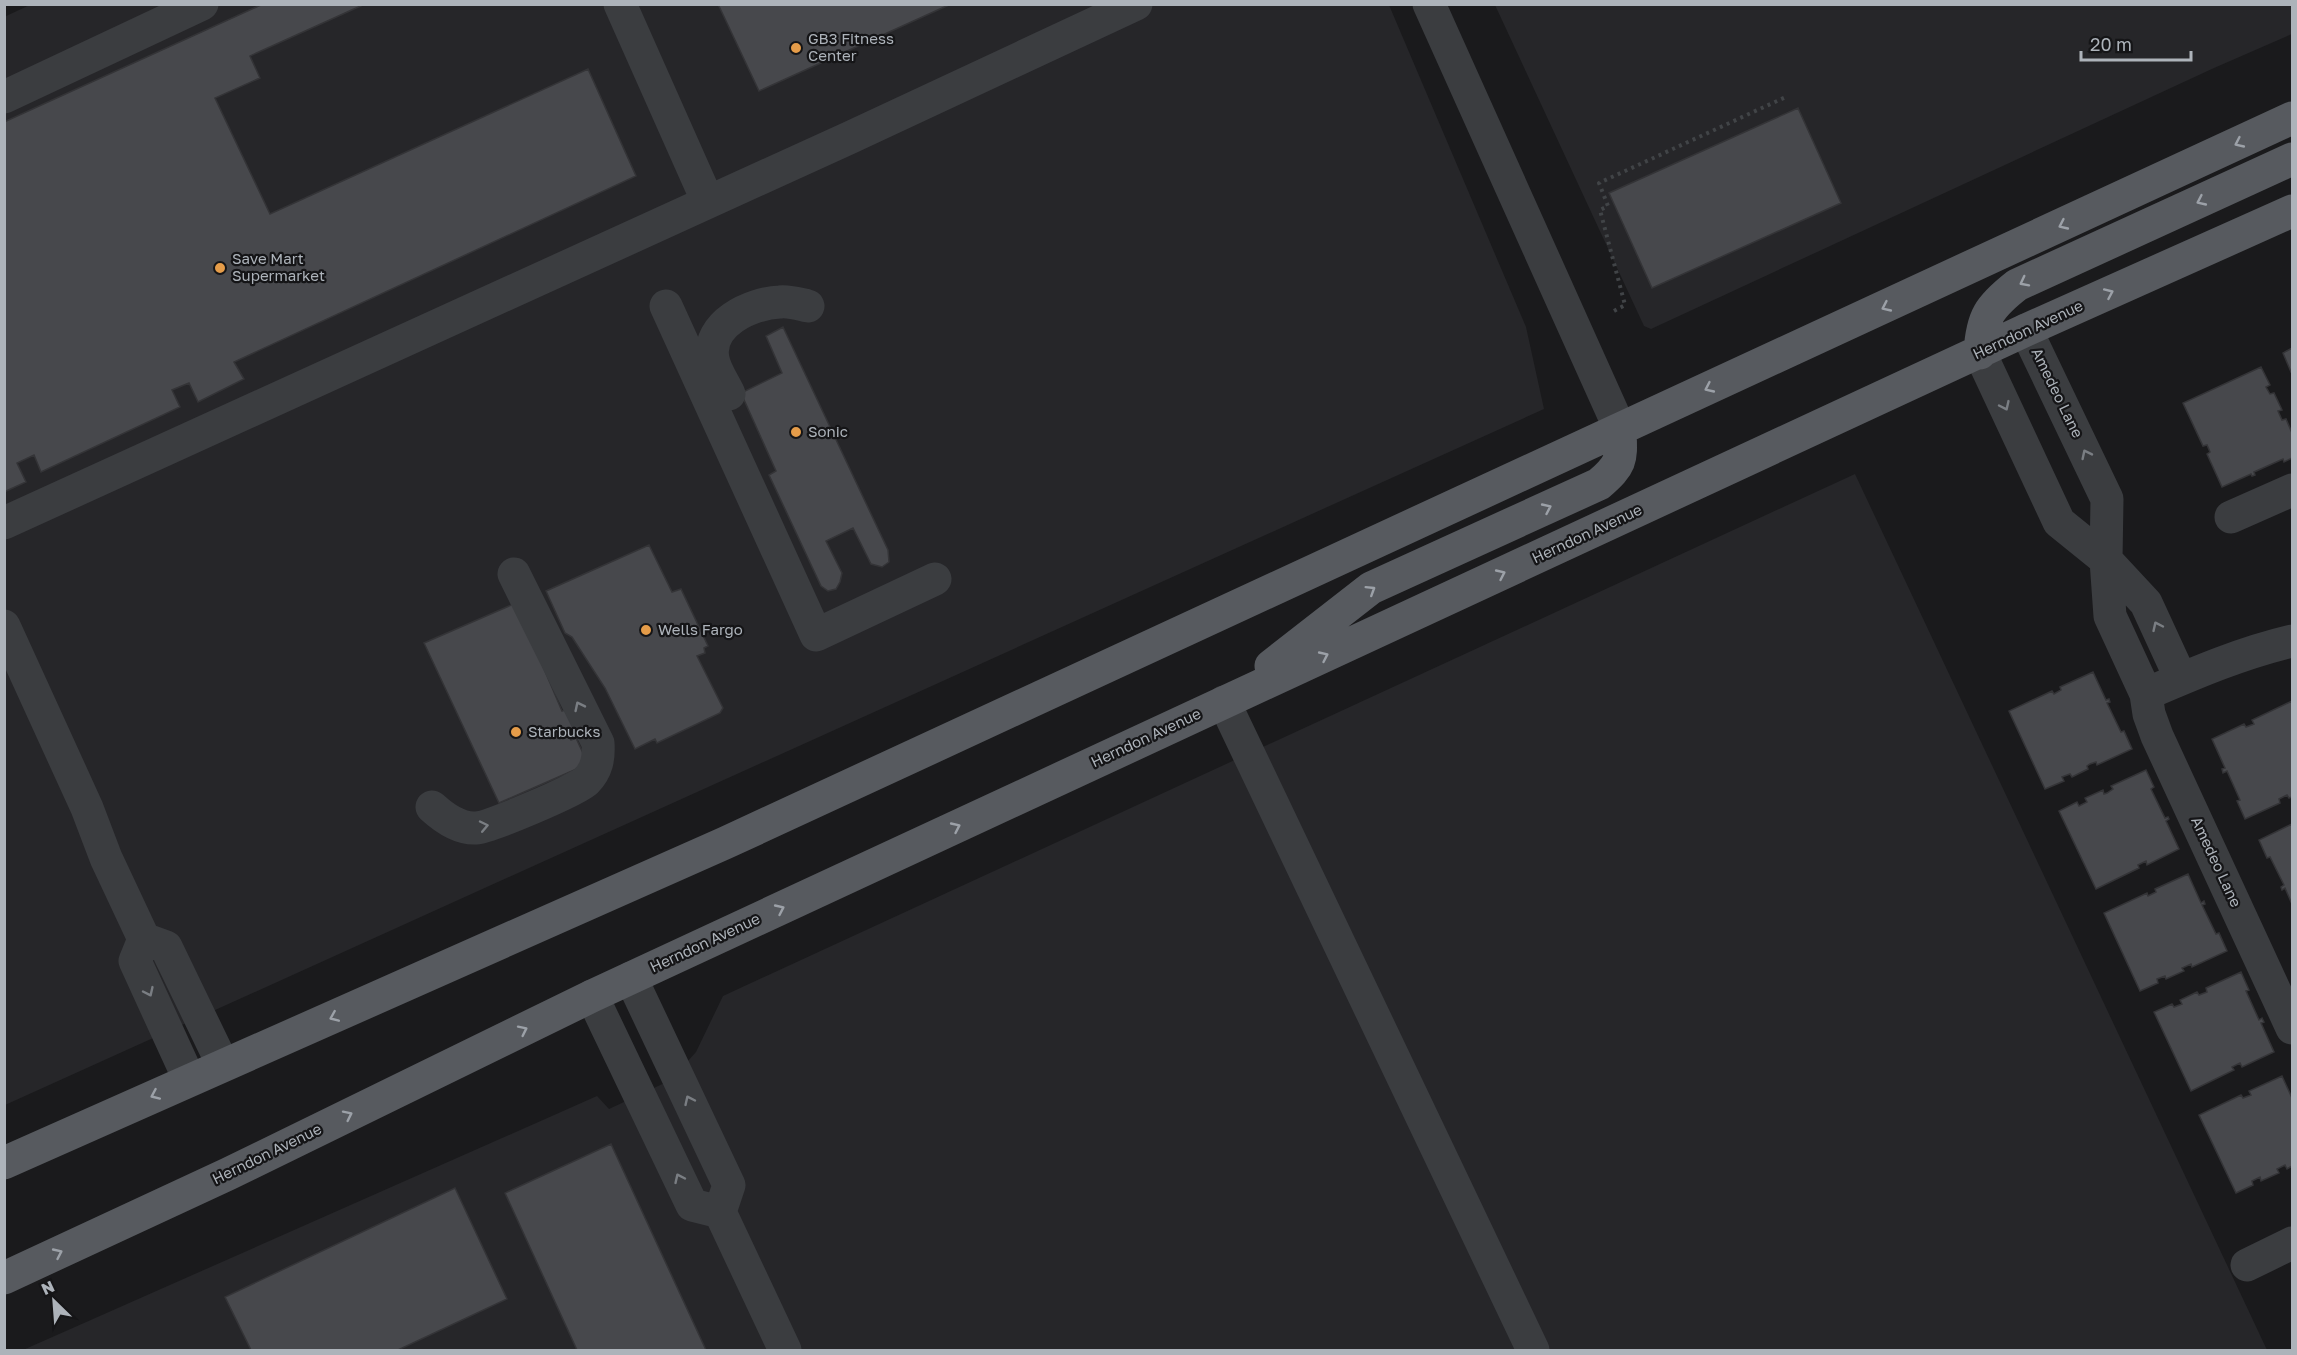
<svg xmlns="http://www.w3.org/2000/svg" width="2297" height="1355" viewBox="0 0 2297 1355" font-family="'Golos Text',sans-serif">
  <rect width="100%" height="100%" fill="#1a1a1c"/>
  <path fill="#262629" d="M32,4L1389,5L1526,327L1544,409L5,1105L4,17Z
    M2292,4V34L2214,68L1651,329L1644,326L1495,5Z
    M1855,474L2267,1350H23L597,1096L609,1109L671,1080L696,1052L723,996Z"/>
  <path fill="#47484c" stroke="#343437" stroke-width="1.5" d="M263,4H365L250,56L260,78L215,98L270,214L588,69L636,176L234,362L244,379L198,402L189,383L172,390L180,407L41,472L34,455L17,463L26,482L4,492V122Z
    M718,4H951L759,91Z
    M1798,108L1841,203L1652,288L1609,193Z
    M783,327L888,550L889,562L882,567L871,564L853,528L826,541L842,573L840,582L836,589L828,591L821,586L769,475L776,471L741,393L782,373L766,336Z
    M2292,348V371L2291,372L2283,353Z
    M2261,367L2270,385L2266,387L2270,394L2274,393L2282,410L2278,411L2282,420L2286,419L2292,433V458L2284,462L2283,459L2254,472L2255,475L2252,476L2251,474L2222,487L2207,454L2210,452L2207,445L2203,446L2183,403Z
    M649,545L672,592L681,589L708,646L704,648L705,653L697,656L723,708L720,713L657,743L655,739L635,749L605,688L572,637L565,633L546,591Z
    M516,603L562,711L575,706L583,724L567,732L571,740L576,738L588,764L499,803L424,643Z
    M2093,672L2106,700L2109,699L2110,702L2107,703L2121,732L2124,731L2132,749L2097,765L2096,762L2090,764L2087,766L2088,769L2072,777L2070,774L2062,777L2064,781L2045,789L2009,711L2052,691L2054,694L2061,690L2060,687Z
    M2292,701V797L2289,798L2287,795L2279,799L2280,803L2245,819L2237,801L2240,800L2227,771L2223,773L2222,769L2225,768L2212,739L2244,724L2246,727L2254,724L2252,720Z
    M2146,770L2154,787L2151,789L2165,818L2168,817L2169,819L2166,821L2179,849L2147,865L2146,861L2138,865L2139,868L2096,889L2059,811L2077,802L2079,806L2087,802L2085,798L2103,790L2104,794L2107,793L2113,789L2111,786Z
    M2292,824V904L2285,888L2282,890L2281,887L2284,885L2270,857L2267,858L2259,840Z
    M2188,874L2201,903L2204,901L2205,904L2202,905L2216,934L2219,933L2227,951L2192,967L2191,964L2182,968L2184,971L2166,979L2165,976L2157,979L2158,983L2140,991L2104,913L2147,893L2148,896L2156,892L2155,889Z
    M2241,972L2249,990L2246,991L2259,1020L2262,1018L2264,1022L2261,1023L2274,1052L2242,1067L2240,1063L2232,1067L2234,1070L2191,1091L2154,1012L2172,1004L2174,1007L2182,1004L2180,1000L2197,992L2199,995L2207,992L2206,988Z
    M2282,1076L2292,1098V1166L2287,1169L2285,1165L2277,1169L2279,1173L2261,1181L2260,1177L2252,1181L2253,1185L2236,1193L2199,1115L2241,1095L2243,1098L2251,1095L2249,1091Z
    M611,1144L706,1350H577L505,1193Z
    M455,1188L507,1299L398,1350H251L225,1297Z"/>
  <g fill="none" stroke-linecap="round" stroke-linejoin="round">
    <path stroke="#414447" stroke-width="4" stroke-dasharray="3 4.5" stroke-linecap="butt" d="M1614,311L1625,305L1600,210L1608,206L1599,183L1788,96"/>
    <path stroke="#3b3d40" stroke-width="33" d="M620,4L708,202
      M1429,4L1620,429
      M4,97L202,4
      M666,306L816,635L935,579
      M2026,330L2107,499L2106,560L2146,603L2181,679
      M1980,353L2059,522L2106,560L2110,616L2146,694
      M729,394C724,383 715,371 713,359C706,324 751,303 780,302C789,301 799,304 808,306
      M2231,517L2292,490
      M4,523L849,138L1136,4
      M4,626L87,808L106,858L144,939L166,947L223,1065
      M2292,641C2241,653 2195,673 2146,694L2149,714L2157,736L2292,1028
      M1224,702L1533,1350
      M432,807C444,818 459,829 476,828C490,827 577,790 586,781C597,770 599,758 598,743L514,574
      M144,939L135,961L189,1079
      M631,978L729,1185L720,1212L785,1350
      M592,996L692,1205L720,1212
      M2247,1265L2292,1243"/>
    <path stroke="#575a5f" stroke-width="33" d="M1980,353C1982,317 1989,307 2017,285L2292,159
      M1271,666L1371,588L1599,484C1623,463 1621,460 1620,429
      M4,1163L725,843L2292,118
      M4,1278L228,1174L592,996L2026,330L2292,211"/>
  </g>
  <defs><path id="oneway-chevron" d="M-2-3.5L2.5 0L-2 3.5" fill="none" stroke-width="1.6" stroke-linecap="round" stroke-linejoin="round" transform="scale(1.5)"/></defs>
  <g stroke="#9ca1a8">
    <use href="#oneway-chevron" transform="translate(2239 143) rotate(155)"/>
    <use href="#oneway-chevron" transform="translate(2201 201) rotate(155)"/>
    <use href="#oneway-chevron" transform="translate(2063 225) rotate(155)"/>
    <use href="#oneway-chevron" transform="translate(2024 282) rotate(153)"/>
    <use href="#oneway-chevron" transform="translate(2109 293) rotate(-24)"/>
    <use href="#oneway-chevron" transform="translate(1886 307) rotate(155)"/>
    <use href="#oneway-chevron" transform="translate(1709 388) rotate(155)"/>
    <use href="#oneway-chevron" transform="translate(1547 508) rotate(-25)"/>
    <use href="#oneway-chevron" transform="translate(1501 574) rotate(-25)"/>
    <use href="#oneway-chevron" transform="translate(1371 590) rotate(-32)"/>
    <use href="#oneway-chevron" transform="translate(1324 656) rotate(-25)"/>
    <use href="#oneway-chevron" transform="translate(956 827) rotate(-25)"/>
    <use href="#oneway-chevron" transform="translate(780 909) rotate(-25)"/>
    <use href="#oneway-chevron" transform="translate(334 1017) rotate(157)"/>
    <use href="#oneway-chevron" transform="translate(523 1030) rotate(-26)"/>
    <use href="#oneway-chevron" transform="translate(155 1095) rotate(156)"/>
    <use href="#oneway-chevron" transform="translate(348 1115) rotate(-26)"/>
    <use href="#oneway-chevron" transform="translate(58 1253) rotate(-25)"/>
  </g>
  <g stroke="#7a7e83">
    <use href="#oneway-chevron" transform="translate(2005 406) rotate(65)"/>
    <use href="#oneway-chevron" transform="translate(2086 454) rotate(-116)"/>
    <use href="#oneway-chevron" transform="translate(2157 626) rotate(-115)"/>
    <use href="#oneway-chevron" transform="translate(579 706) rotate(-116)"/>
    <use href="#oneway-chevron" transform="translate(484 826) rotate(-12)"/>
    <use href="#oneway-chevron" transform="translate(149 992) rotate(65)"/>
    <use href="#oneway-chevron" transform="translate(689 1100) rotate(-115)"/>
    <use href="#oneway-chevron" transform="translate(679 1178) rotate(-115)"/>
  </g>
  <g fill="#e59c49" stroke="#151517" stroke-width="2">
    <circle cx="796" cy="48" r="6"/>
    <circle cx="220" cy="268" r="6"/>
    <circle cx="796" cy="432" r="6"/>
    <circle cx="646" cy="630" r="6"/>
    <circle cx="516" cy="732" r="6"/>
  </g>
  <g text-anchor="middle" stroke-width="4.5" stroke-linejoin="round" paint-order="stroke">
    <g font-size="15" fill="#adb3ba" stroke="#151517" text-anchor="start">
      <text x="808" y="44">GB3 Fitness<tspan x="808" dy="17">Center</tspan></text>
      <text x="232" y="264">Save Mart<tspan x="232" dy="17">Supermarket</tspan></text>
      <text x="808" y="437">Sonic</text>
      <text x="658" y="635">Wells Fargo</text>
      <text x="528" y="737">Starbucks</text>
    </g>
    <g font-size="15" fill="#adb3ba" stroke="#151517">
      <text transform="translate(2028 330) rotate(-25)" y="5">Herndon Avenue</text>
      <text transform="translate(2057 393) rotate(64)" y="5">Amedeo Lane</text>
      <text transform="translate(1587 534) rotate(-25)" y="5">Herndon Avenue</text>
      <text transform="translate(1146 738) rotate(-25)" y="5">Herndon Avenue</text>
      <text transform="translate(2216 862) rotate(65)" y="5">Amedeo Lane</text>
      <text transform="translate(705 943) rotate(-25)" y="5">Herndon Avenue</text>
      <text transform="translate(267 1154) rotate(-26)" y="5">Herndon Avenue</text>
    </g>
  </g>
  <rect width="2297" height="1355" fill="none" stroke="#adb3ba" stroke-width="12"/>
  <g transform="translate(54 1301) rotate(335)" stroke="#151517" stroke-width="4.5" paint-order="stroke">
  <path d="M0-4.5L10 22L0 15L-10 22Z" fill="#adb3ba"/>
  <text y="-9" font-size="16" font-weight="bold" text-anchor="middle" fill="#adb3ba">N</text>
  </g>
  <path d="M2081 51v9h110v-9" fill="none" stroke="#adb3ba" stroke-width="3"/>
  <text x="2090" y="51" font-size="18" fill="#adb3ba" stroke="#151517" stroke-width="4.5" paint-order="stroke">20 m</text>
</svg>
